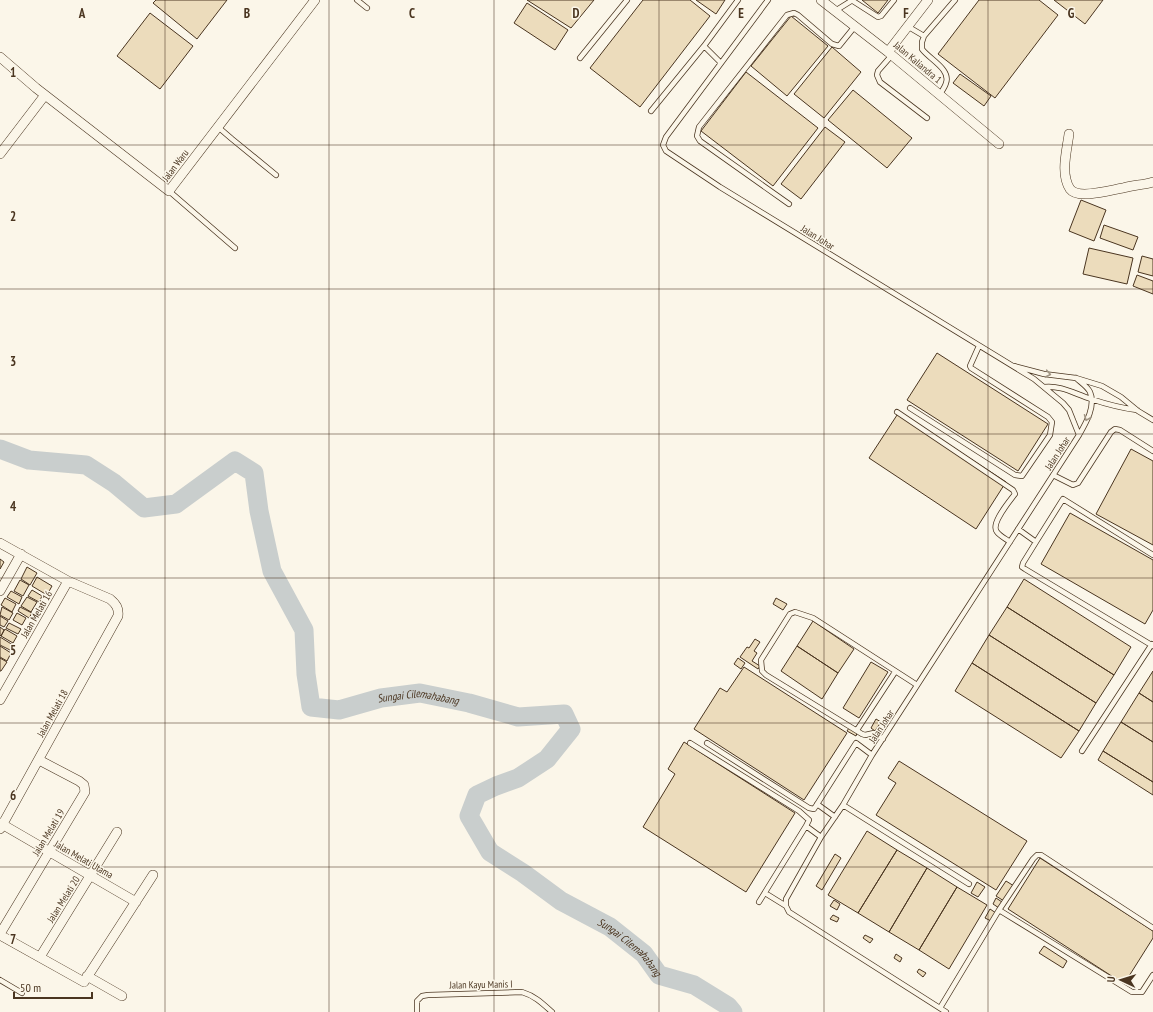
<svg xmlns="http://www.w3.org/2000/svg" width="1153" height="1012" viewBox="0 0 1153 1012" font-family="'PT Sans Narrow',sans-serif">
  <rect width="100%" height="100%" fill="#fbf6e9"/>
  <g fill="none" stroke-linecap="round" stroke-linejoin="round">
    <path stroke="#c9cecd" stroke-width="19" id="s1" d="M0,449L29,460L86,465L114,483L144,508L176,504L235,461L254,473L259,511L272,571L304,630L306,674L311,707L339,710L381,698L420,693L469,703L518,717L564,714L571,729L547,759L518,778L496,786L477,795L469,816L490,852L523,873L561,901L610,927L644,954L659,975L694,985L728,1006L733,1012"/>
  </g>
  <path fill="#ecdcbc" stroke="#4a3520" d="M156,0H227L197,39L153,3Z
    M527,0H594L571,28Z
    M643,0H690L710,16L640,107L590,68Z
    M696,0H725L716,14Z
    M862,0H888L878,13Z
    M979,0H1039L1058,15L995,98L938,54Z
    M1054,0H1103L1085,24Z
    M527,3L568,30L555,50L514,23Z
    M150,13L193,46L160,89L117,56Z
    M791,16L828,46L787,96L751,66Z
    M832,47L861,72L824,118L794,94Z
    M746,72L818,128L773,186L701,131Z
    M960,74L991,96L984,106L953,83Z
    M853,90L912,138L887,168L828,120Z
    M825,127L845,142L801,199L781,184Z
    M1081,200L1106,210L1094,241L1069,231Z
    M1104,225L1138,237L1133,250L1100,238Z
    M1089,248L1133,258L1127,284L1083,274Z
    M1142,256L1153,259V276L1138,272Z
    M1137,275L1153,281V294L1133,286Z
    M937,353L1048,424L1018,471L907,400Z
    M899,412L1006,482L976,529L869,458Z
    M1131,449L1153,461V545L1096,514Z
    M1070,513L1153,560V610L1145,624L1041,564Z
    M0,559L4,562L0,569Z
    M27,567L37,573L30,585L21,579Z
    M37,577L52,586L47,595L32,586Z
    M1024,579L1131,647L1114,675L1007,607Z
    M20,580L29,585L23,596L14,591Z
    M32,590L42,596L39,602L28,596Z
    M11,591L22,597L19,604L7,597Z
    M27,597L37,602L31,612L21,606Z
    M5,598L16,604L12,612L1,605Z
    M776,598L787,604L783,610L773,604Z
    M2,607L13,613L9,620L0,615Z
    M20,607L32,613L29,618L18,611Z
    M1007,607L1114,675L1096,703L989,635Z
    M17,613L26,618L22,625L13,620Z
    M0,616L8,621L4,627L0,625Z
    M813,621L854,649L838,673L797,646Z
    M9,623L21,629L18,634L6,628Z
    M0,627L4,630L1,636L0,635Z
    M5,629L17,636L13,643L1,636Z
    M989,635L1096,703L1079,731L972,663Z
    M0,637L13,645L10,650L0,645Z
    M755,639L760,642L754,651L757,653L752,661L760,666L758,669L740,657L747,647L749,648Z
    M0,646L11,653L7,661L0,657Z
    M797,646L838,673L822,699L781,671Z
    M0,658L7,662L1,671H0Z
    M738,658L745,663L741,669L734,664Z
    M871,662L888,672L859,718L843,708Z
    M972,663L1079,731L1061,758L955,691Z
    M744,667L847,733L804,800L694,729L720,688L727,692Z
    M1153,671V702L1139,693Z
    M1139,693L1153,702V742L1121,722Z
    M876,719L881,722L875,731L871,728Z
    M1121,722L1153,742V782L1103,751Z
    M849,728L857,733L856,736L847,731Z
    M684,742L795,813L746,892L643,827L675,774L668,769Z
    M1103,751L1153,782V795L1098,760Z
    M899,761L1027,841L996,890L876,815L896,783L888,778Z
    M867,831L897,850L858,913L828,895Z
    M897,850L927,868L889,932L858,913Z
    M835,854L841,858L822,890L816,886Z
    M1040,858L1153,931V938L1124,984L1008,909Z
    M927,868L957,887L919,950L889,932Z
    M1006,881L1014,886L1004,901L996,896Z
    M977,882L985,887L978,897L971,893Z
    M957,887L987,905L949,969L919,950Z
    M996,898L1002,902L999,908L993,904Z
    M834,900L840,904L837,910L830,906Z
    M990,909L996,913L991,921L985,918Z
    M833,915L839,918L837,922L830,919Z
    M865,935L873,939L870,943L863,938Z
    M1044,946L1067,961L1063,968L1039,953Z
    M896,954L902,958L900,962L894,958Z
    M919,969L926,973L923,977L917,972Z"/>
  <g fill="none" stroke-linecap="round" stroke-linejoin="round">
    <defs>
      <path id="service" d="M357,0L367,8
        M768,0L666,137L663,145L666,151L720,187L1034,379L1063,403L1069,410L1079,435
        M835,11L851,1H853L878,17L881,16L894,0
        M907,26L924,36L955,0
        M924,36L922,42V49C929,59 951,69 946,83C945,87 942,91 940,94
        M892,55L878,71L877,75L880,82L927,118
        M580,58L627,0
        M721,63L704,46L738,0
        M651,111L704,46
        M218,127L232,139L276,175
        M169,191L235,248
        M789,204L700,141L697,136L699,127L787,15L794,13L798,15L832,44L839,46L856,25
        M1014,366L1044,374L1076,378L1102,386L1121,397L1138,411L1153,420
        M1044,387C1061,385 1075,394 1091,399C1106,404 1121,408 1137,410
        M910,408L1015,475L1022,476L1050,435L1052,422L1048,417L971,368L970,366L979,346
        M897,412L1013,490L1015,494C1009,502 990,524 997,532C1000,536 1006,539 1010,542
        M1053,475L1073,485L1078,483L1111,432L1115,429L1120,430L1153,451
        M1018,529L1036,542L1023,563L1022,567L1025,569L1153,646
        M1036,542L1063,499L1153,555
        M857,730L895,672
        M883,739L874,733L865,735L862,734L766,675L762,671L761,660L790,614L795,612L813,618L917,685
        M690,743L799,811L809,820L806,826L821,837
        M707,743L809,808L814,809L856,743L872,755
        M1082,751L1152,644
        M817,804L835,817
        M843,805L969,884
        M765,893L786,906
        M759,902L806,826
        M999,910L1132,992H1142L1153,975
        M0,980L22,993
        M940,1008L999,910L1033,859L1037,855H1041L1153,928
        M417,1012V1001L422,996L428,995L522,992C535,996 542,1003 552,1012
        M946,1012L789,912L786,906V899L821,837L843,805L872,755L1079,435C1086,423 1096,406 1090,392C1087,386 1080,382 1076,378"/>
      <path id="minor" d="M821,0L888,52L999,144
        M888,52L928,0
        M0,57L36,88L169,191L315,0
        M1069,134C1067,150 1060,174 1070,189C1078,200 1111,190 1123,188C1133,185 1143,185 1153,182
        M0,154L45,95
        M0,543L68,581L110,599C116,604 119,608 118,616L0,829
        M0,591L21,554
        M0,700L68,581
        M0,823L136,902
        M0,934L85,792L84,785L79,781L39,760
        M0,935L84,982L153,875
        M40,957L117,832
        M87,976L122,996"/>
    </defs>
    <use href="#service" stroke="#4a3520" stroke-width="6"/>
    <use href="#minor" stroke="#4a3520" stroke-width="10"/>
    <use href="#service" stroke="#fbf6e9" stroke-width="4.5"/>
    <use href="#minor" stroke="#fbf6e9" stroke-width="9"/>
  </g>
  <defs><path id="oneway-chevron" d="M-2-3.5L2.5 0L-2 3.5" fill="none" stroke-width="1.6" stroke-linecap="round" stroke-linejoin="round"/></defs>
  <g stroke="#a29684">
    <use href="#oneway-chevron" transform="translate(1048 374) rotate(11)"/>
    <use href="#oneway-chevron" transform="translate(1087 418) rotate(112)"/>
  </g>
  <path fill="none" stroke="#4a3520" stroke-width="1" stroke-opacity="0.55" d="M165,0V1012M329,0V1012M494,0V1012M659,0V1012M824,0V1012M988,0V1012M0,145H1153M0,289H1153M0,434H1153M0,578H1153M0,723H1153M0,867H1153"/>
  <g text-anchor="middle" stroke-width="3" stroke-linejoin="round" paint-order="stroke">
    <g font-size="10" fill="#4a3520" stroke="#fbf6e9">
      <text transform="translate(918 62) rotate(40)" y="4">Jalan Kaliandra 1</text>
      <text transform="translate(175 165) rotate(-53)" y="4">Jalan Waru</text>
      <text transform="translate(818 237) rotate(32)" y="4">Jalan Johar</text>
      <text transform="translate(1057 453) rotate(-57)" y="4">Jalan Johar</text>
      <text transform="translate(36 614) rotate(-60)" y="4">Jalan Melati 16</text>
      <text transform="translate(52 713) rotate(-61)" y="4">Jalan Melati 18</text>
      <text transform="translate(881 726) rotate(-57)" y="4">Jalan Johar</text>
      <text transform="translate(48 832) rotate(-59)" y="4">Jalan Melati 19</text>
      <text transform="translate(84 859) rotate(30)" y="4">Jalan Melati Utama</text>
      <text transform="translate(63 899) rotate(-58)" y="4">Jalan Melati 20</text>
      <text transform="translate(481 984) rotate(-1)" y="4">Jalan Kayu Manis I</text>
    </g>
    <g font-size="11" font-style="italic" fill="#4a3520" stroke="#fbf6e9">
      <text dy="4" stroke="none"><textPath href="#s1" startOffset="642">Sungai Cilemahabang</textPath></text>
      <text dy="4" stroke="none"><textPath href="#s1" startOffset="1159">Sungai Cilemahabang</textPath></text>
    </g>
  </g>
  <g font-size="13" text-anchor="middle" font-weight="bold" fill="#4a3520" stroke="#fbf6e9" stroke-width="3" stroke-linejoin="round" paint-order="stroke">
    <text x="82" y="18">A</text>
    <text x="247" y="18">B</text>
    <text x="412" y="18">C</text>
    <text x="576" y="18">D</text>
    <text x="741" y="18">E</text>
    <text x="906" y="18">F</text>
    <text x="1071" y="18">G</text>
    <text x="13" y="77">1</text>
    <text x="13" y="221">2</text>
    <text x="13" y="366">3</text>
    <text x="13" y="511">4</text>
    <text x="13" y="655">5</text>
    <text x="13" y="800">6</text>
    <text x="13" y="944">7</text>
  </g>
  <g transform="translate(1121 980) rotate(274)" stroke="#fbf6e9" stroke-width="3" paint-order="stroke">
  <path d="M0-3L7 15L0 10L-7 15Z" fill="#4a3520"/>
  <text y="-6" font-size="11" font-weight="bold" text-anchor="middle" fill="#4a3520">U</text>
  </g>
  <path d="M14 992v6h78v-6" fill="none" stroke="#4a3520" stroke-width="2"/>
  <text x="20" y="992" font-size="12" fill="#4a3520" stroke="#fbf6e9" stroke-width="3" paint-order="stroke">50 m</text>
</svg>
